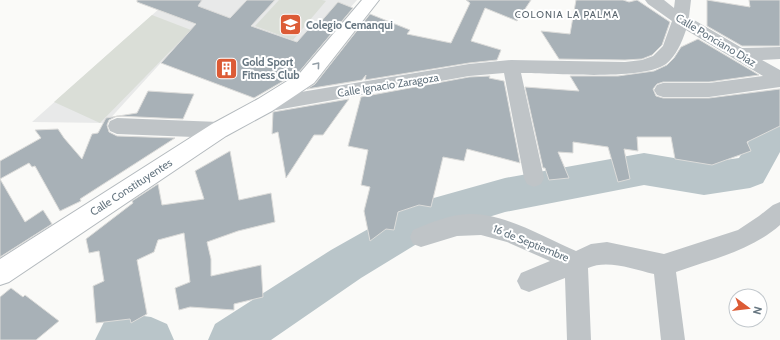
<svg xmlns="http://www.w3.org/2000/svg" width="780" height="340" viewBox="0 0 780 340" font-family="Cabin,sans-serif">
  <rect width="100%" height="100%" fill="#fafaf8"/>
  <path fill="#e8e9e9" d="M169,0H357L293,72L189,32L106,123L32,122Z"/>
  <path fill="#daded7" d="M279,0H322L326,1L293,40L255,26Z
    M152,15L191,30L100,123L54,102Z"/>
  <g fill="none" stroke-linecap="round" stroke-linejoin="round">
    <path fill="#b9c5c9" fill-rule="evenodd" d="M780,121V152L763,183L750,188L704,195L644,185L505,212L433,234L361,278L271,340H208L215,324L331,250L409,206L423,201L505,178L644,153L704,163L739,158L755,131Z
      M121,313L151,317L167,324L174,340H95L105,320Z"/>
  </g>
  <path fill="#a8b1b7" stroke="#dcdcda" d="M137,0H202L198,6L230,18L247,0H275L251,26L297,42L314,23L318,25L338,2L353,8L299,72L254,98L161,63L196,24L137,2Z
    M466,0H531L517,21L485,8L471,41L501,50L497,60L469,63L365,80L366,75L362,80L307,89L315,84L370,14L410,30L407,34L451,43L470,3Z
    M576,0H623L629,2L637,0L670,22L662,45L652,55L642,59L625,60L559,59L541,31L570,34Z
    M707,0L750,7L749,0H780V46H742L707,26Z
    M698,39L759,75L709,82H663L657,84L653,89L656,96L663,98H709L780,89V126L747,142L751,151L712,165L675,159L671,137H637L638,151L624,149L630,179L618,182L608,147L573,142V153L558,152L569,178L549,180L545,168H543L525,87L579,91L570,76H618L654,71L667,65L674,58L681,47Z
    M490,76L489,78L504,81L520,163L467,149L464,161L443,157L431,207L419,205L398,212L394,230L386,229L370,241L364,211L370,187L361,185L368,150L348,146L361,97L469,77Z
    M148,91L194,94L183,119L117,116L109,120L107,125L109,132L117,136L175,138L80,199L81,201L60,211L35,166L32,167L29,163L0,179L25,222L43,210L52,224L0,257V161L41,138L35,130L58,129L64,138L82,159L92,134L98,133L106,118L137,113Z
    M349,99L323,135H314L286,178L278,132L272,134L273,112Z
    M230,151L239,200L271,193L275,222L238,231L207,242L211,259V276L261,265L263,297L234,304V310L190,307L179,310L175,288L190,282L184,233L158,240L154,252L137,260L147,314L131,323L130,319L96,323L93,286L104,281L99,251L89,253L86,239L133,203L132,201L158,184L162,205L204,199L195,171Z
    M11,288L23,297L25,295L59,321L36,340H0V297Z"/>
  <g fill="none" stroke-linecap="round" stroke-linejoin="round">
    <defs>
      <path id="secondary" d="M362,0H379L314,83L272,111L226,136L9,282L0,285V259L212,124L258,99L300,73Z"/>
    </defs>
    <use href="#secondary" stroke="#b4babe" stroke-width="2"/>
    <path fill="#bfc4c7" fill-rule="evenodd" d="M645,0H664L674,8L675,0H691L689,17L742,48L780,47V59L762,60L780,70V87L709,97H663L657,95L654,90L657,85L663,83H709L763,76L686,30C682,42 676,56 666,64C641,81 554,73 521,73L544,178L541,184L534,187L527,184L524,178L504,73L469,76L265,112L259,110L256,105L259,100L265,98L469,64L511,60L625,62L642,60L653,56L663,46L672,21L648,4Z
      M117,118L219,122L226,125L228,130L226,135L219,138L117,134L110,131L108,126L110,121Z
      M780,202V225C751,251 712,259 676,272L685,340H661L654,274C633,269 607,259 588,268L591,340H567L565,278L529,292L521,289L517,281L521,273L550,261L507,242L481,235L457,236L421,247L413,244L410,237L413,230C430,223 451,214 469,214C504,213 544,237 576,251L591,244L607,242L664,254L738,230L759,216L773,205Z"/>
    <use href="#secondary" fill="#fff" fill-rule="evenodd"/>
  </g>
  <defs><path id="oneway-chevron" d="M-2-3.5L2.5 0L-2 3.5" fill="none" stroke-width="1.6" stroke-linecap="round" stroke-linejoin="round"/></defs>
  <use stroke="#949fa7" href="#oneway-chevron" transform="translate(317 65) rotate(-50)"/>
  <defs>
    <symbol id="school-square" viewBox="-11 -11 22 22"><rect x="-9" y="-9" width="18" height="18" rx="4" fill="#dc5b35" stroke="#fff"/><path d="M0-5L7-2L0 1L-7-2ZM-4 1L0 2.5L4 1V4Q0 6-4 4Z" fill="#fff"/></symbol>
    <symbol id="building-square" viewBox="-11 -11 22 22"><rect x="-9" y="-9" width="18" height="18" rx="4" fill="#dc5b35" stroke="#fff"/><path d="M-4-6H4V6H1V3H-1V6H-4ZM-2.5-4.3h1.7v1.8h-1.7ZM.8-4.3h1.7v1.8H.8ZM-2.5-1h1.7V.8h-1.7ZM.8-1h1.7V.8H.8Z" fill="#fff"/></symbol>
  </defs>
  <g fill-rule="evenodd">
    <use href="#school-square" x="278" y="12" width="25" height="25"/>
    <use href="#building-square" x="214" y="56" width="25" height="25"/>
  </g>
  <g text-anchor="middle" stroke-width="4" stroke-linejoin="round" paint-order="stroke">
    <g font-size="10" letter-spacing="1" fill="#58646d" stroke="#fff">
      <text x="567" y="18">COLONIA LA PALMA</text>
    </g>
    <g font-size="11" font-weight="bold" fill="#667681" stroke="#fff" text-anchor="start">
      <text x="306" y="29">Colegio Cemanqui</text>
      <text x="242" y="66">Gold Sport<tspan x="242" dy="13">Fitness Club</tspan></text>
    </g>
    <g font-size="11" fill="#667681" stroke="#fff">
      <text transform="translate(716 40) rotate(31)" y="4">Calle Ponciano Díaz</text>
      <text transform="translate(388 85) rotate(-9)" y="4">Calle Ignacio Zaragoza</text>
      <text transform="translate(131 187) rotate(-33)" y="4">Calle Constituyentes</text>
      <text transform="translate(531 243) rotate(22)" y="4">16 de Septiembre</text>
    </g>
  </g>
  <g transform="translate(748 308) rotate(105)"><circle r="19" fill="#ffffff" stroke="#c2c8cd"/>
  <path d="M0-3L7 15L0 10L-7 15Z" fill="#dc5b35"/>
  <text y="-6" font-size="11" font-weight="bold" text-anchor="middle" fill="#667681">N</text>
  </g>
</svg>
